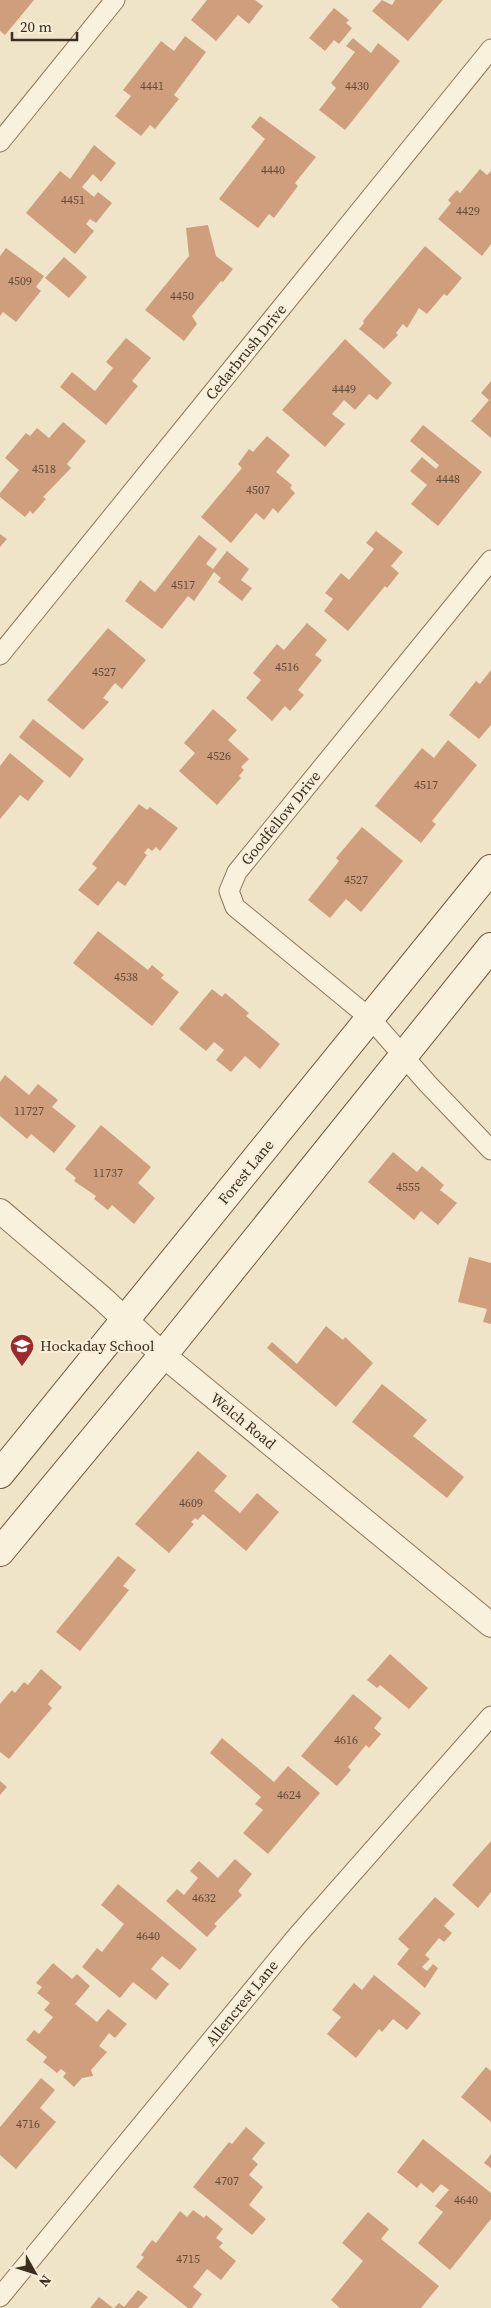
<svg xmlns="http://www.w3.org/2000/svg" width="491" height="2308" viewBox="0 0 491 2308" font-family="'Source Serif 4',serif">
  <rect width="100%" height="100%" fill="#f0e4c8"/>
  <path fill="#cf9f7d" d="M0,0H34L5,35L0,31Z
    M207,0H255L263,6L249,24L238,15L216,41L191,20Z
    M382,0L392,5L395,0H443L408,41L372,11Z
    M334,8L349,20L346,23L352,28L339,44L334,40L325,51L309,38Z
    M185,36L206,52L174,95L179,99L155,129L150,125L141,136L115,116L131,96L123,90L161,41L174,51Z
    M353,38L371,53L378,43L400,61L345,130L319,110L336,88L331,83L355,52L346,46Z
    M260,116L316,157L295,183L298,186L274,218L269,214L258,228L219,199L265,139L251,127Z
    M94,145L116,163L101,182L93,174L82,187L94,197L98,192L112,203L96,223L90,219L86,224L94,231L75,254L26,213L60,171L70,179Z
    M480,169L487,175L491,171V244L482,256L438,219L451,203L448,200L457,190L460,193Z
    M208,225L216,256L233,269L223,282L221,281L192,316L197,324L184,341L145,310L189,256L186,228Z
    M425,246L462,278L447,296L444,294L427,314L419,308L407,328L403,324L396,333L398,335L384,349L359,329L364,323L363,321Z
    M6,248L44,276L36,287L41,291L16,322L3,312L0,316V256Z
    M64,257L87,277L69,298L45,278Z
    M126,338L151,358L132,381L138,386L106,425L60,387L72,372L95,391L113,368L106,362Z
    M345,339L392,383L377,400L369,394L355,410L344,400L332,414L345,424L325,447L282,410Z
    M491,381V438L471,421L489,400L481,393Z
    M63,422L86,441L67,464L71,468L43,497L46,499L33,514L30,511L25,517L0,497V493L19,470L5,458L26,433L30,436L37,428L49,438Z
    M423,425L482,472L438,526L411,504L427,485L410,471L422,457L436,469L439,465L410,441Z
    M267,436L290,455L276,472L292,485L290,488L295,493L278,513L273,508L264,520L256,513L231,543L201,517L242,468L238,464L249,449L253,452Z
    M376,531L403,552L391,566L399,573L387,588L385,586L348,631L324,611L333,599L325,593L341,573L349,580L374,549L366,543Z
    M0,534L7,539L0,547Z
    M199,535L217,549L206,564L213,569L227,551L249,569L241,580L252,588L242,601L218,582L221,578L214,572L194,601L188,596L162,629L125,601L140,580L155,592Z
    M307,623L327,640L315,655L322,660L298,690L304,695L290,711L285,706L272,721L246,698L261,680L253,673L277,644L284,650Z
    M108,628L146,660L122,689L115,683L103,698L109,702L83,730L47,700Z
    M491,670V725L479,739L449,715L476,681L480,684Z
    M213,709L237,730L228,740L249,759L241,767L244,770L239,776L241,778L217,805L179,771L195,753L184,743Z
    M33,719L84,759L70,778L19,737Z
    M448,740L477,765L432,821L436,824L421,843L375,806L422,748L434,758Z
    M10,753L44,781L28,801L20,795L0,819V766Z
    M139,804L147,810L150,807L178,828L160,851L156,847L152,851L148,848L144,853L147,855L125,886L118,881L98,906L78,890L97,868L92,864Z
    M362,827L403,861L361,912L346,899L330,918L308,900L339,861L336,858Z
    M98,931L148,970L152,965L164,975L161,978L179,992L152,1026L73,963Z
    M212,989L222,997L225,993L249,1013L246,1016L280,1044L260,1069L245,1056L231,1072L216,1060L224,1050L214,1042L206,1051L179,1029Z
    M5,1075L29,1095L38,1084L58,1100L52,1107L76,1126L54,1153L31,1134L27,1139L0,1116V1082Z
    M101,1125L151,1167L138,1183L155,1198L134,1224L112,1205L108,1210L94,1199L96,1196L74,1181L76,1178L65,1169Z
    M393,1152L417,1172L422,1166L444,1185L440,1190L457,1203L438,1225L421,1211L414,1220L368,1182Z
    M469,1257L491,1263V1324L483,1322L487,1309L458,1302Z
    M326,1326L343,1340L345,1337L373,1363L336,1407L267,1348L272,1342L297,1364Z
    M382,1384L427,1420L413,1436L464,1477L447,1498L352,1422Z
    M198,1451L227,1476L214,1491L240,1513L257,1493L279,1512L246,1551L203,1514L198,1520L195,1518L191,1522L194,1524L169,1553L135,1524Z
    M118,1556L136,1570L123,1586L129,1590L80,1651L56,1632Z
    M390,1654L428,1688L409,1709L380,1685L377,1688L367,1680Z
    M41,1669L62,1687L48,1704L52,1708L9,1759L0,1752V1704L12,1690L15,1693L24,1682L28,1685Z
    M353,1694L382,1718L374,1728L381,1734L369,1748L366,1745L348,1767L351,1770L337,1786L301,1756Z
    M222,1738L274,1782L288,1766L320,1793L268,1854L243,1833L263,1810L255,1804L261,1797L210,1753Z
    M0,1781L7,1787L0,1795Z
    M491,1841V1892L478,1908L452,1885Z
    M235,1859L252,1874L238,1891L242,1895L214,1924L217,1926L207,1937L166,1901L177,1889L184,1895L198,1878L190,1871L199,1861L218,1878Z
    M118,1884L197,1949L180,1970L162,1956L151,1969L169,1984L156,2000L133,1982L120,1998L82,1967L97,1948L102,1952L124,1924L101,1905Z
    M435,1897L455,1914L444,1926L452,1933L444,1942L439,1938L425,1955L430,1959L422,1967L427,1971L433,1964L438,1968L425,1988L397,1964L409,1949L398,1939Z
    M53,1963L72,1979L77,1974L90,1986L75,2004L97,2022L108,2009L127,2024L115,2038L109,2033L99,2046L107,2052L91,2070L93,2076L82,2078L74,2087L63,2077L66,2073L61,2069L57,2073L43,2062L47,2057L26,2040L34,2030L39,2034L53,2017L44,2010L50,2003L37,1993L42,1987L36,1983Z
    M374,1975L421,2013L407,2030L393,2019L382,2032L379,2029L356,2058L327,2034L341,2017L332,2010L354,1983L362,1990Z
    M486,2067L491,2071V2122L461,2097Z
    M41,2078L55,2090L40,2108L56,2122L16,2169L0,2155V2127Z
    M246,2127L265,2143L252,2159L258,2164L249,2175L263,2187L249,2205L266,2219L252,2235L193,2187L229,2142L232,2144Z
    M423,2139L491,2193V2219L450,2270L418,2243L443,2212L435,2206L449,2190L441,2184L433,2193L421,2183L417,2188L397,2172Z
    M491,2154V2168L484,2163Z
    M193,2210L204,2218L206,2215L223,2229L216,2238L223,2243L219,2247L236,2261L221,2280L207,2269L193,2287L202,2294L192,2308H188L136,2267L144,2257L141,2255L152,2240L156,2243L180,2211L187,2217Z
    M368,2212L389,2229L381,2239L439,2286L421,2308H340L331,2300L363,2261L342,2243Z
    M138,2290L148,2297L138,2308H114L119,2303L124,2307Z
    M99,2297L113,2308H90Z"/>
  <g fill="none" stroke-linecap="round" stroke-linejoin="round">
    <defs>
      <path id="minor" d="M0,142L115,0
        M491,560L237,872L229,891L235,907L371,1019L427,1083L491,1150
        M0,655L491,49
        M0,2297L297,1936L491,1716"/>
      <path id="tertiary" d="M0,1211L103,1299L163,1355L491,1625"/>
      <path id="secondary" d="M0,1474L491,869
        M0,1552L163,1355L491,947"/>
    </defs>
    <use href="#minor" stroke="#8d765c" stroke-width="21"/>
    <use href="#tertiary" stroke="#8d765c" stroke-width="26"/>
    <use href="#secondary" stroke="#6f573f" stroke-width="30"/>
    <use href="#minor" stroke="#faf1dc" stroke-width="19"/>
    <use href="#tertiary" stroke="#faf1dc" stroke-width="24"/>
    <use href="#secondary" stroke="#faf1dc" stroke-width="28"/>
  </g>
  <defs>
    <symbol id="school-pin" viewBox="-11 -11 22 30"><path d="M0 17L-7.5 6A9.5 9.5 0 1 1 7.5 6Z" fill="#9e2a2b" stroke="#f7eed8"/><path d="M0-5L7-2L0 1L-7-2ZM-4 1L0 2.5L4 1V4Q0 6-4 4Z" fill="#fff"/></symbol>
  </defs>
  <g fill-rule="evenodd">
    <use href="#school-pin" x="8" y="1332" width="28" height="38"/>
  </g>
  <g text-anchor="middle" stroke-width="4" stroke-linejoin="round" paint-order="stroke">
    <g font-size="12" fill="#624a37">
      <text x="152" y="90">4441</text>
      <text x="357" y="90">4430</text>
      <text x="273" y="174">4440</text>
      <text x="73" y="204">4451</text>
      <text x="468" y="215">4429</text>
      <text x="20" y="285">4509</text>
      <text x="182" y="300">4450</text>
      <text x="344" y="393">4449</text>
      <text x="44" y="473">4518</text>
      <text x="448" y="483">4448</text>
      <text x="258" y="494">4507</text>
      <text x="183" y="589">4517</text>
      <text x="287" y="671">4516</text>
      <text x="104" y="676">4527</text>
      <text x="219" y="760">4526</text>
      <text x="426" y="789">4517</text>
      <text x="356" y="884">4527</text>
      <text x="126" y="981">4538</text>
      <text x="29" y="1115">11727</text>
      <text x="108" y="1177">11737</text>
      <text x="408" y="1191">4555</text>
      <text x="191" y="1507">4609</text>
      <text x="346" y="1744">4616</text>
      <text x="289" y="1799">4624</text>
      <text x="204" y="1902">4632</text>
      <text x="148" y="1940">4640</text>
      <text x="28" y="2128">4716</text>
      <text x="227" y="2185">4707</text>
      <text x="466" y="2204">4640</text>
      <text x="188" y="2263">4715</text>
    </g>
    <g font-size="15" fill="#3d2e20" stroke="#f7eed8">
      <text transform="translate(246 352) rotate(-51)" y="5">Cedarbrush Drive</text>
      <text transform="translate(281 818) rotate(-51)" y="5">Goodfellow Drive</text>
      <text transform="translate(246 1172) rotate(-51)" y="5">Forest Lane</text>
      <text transform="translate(243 1421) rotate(39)" y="5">Welch Road</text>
      <text transform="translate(242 2003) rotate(-51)" y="5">Allencrest Lane</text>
    </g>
    <g font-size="15" fill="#3d2e20" stroke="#f7eed8" text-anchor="start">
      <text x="40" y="1351">Hockaday School</text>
    </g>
  </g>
  <g transform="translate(35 2273) rotate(129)" stroke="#f7eed8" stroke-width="4" paint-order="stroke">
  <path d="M0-4L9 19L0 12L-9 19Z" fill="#3d2e20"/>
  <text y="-8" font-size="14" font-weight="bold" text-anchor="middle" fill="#3d2e20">N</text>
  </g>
  <path d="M12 32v8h65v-8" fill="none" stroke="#3d2e20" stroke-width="2.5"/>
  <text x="20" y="32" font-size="15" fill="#3d2e20" stroke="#f7eed8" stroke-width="4" paint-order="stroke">20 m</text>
</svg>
